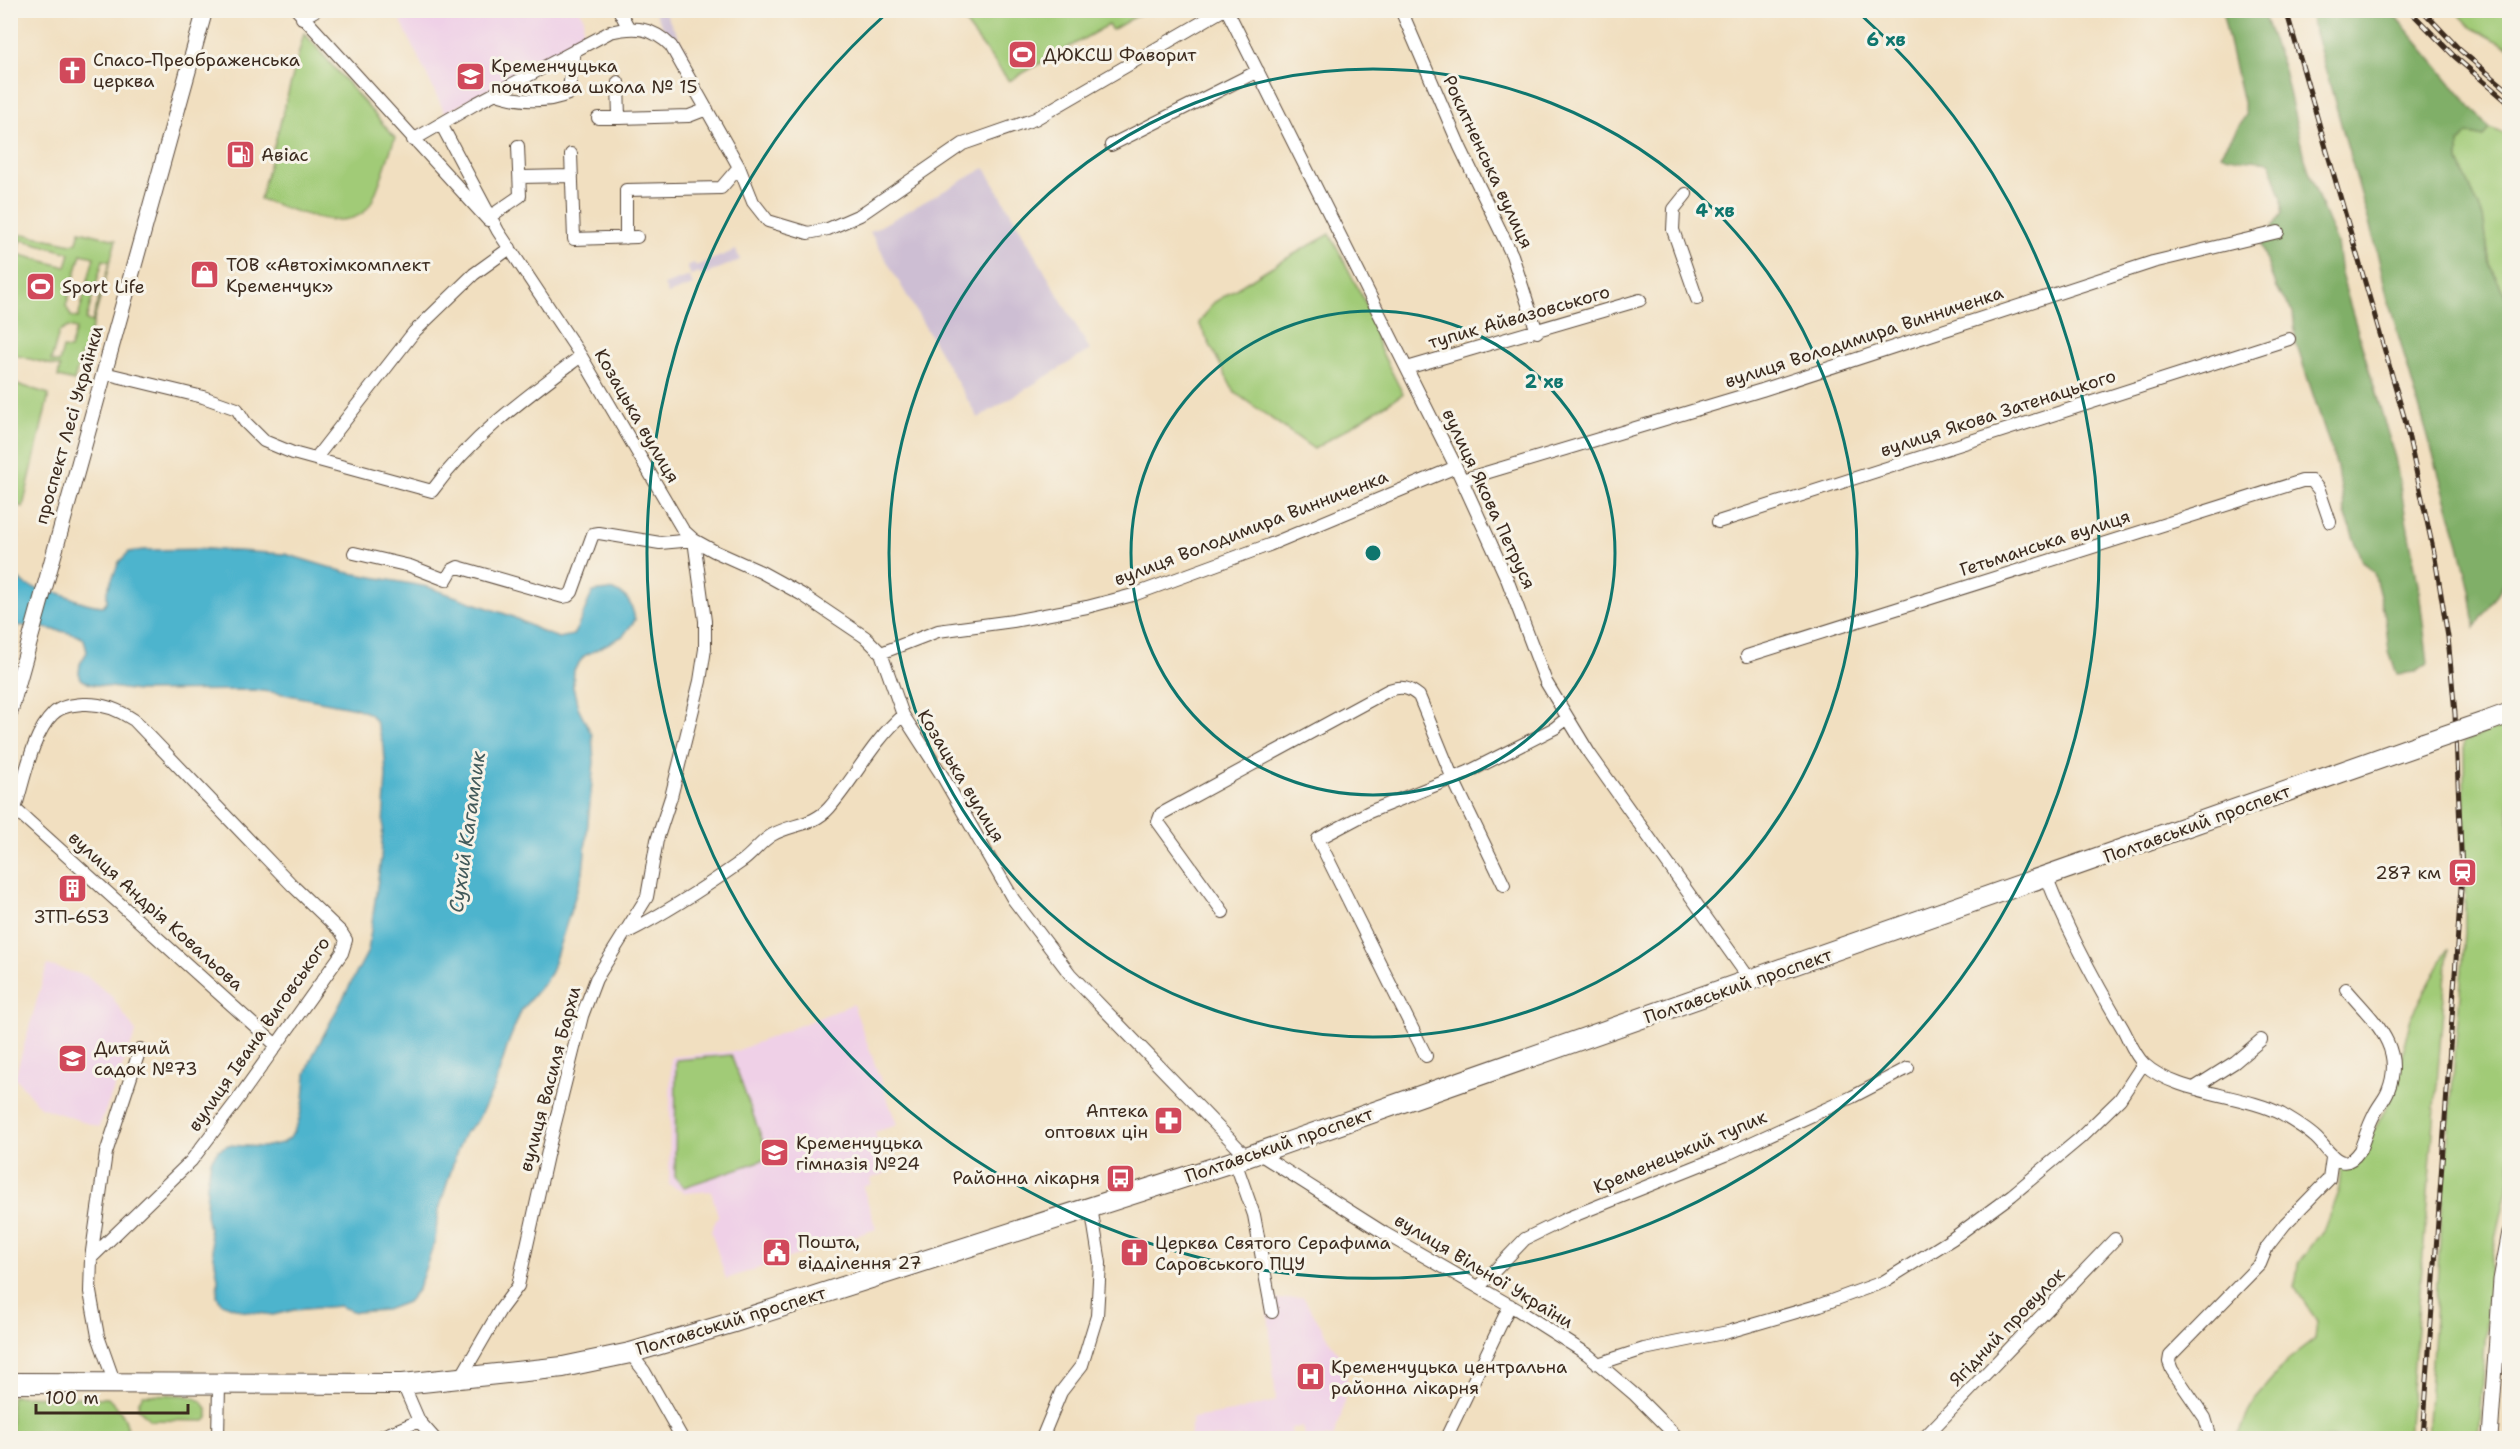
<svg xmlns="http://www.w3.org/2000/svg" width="2520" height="1449" viewBox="0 0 2520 1449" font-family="'Shantell Sans',sans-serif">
  <rect width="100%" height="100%" fill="#f7f3e8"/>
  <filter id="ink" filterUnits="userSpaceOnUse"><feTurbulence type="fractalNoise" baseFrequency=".0167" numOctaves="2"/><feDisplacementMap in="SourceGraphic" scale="12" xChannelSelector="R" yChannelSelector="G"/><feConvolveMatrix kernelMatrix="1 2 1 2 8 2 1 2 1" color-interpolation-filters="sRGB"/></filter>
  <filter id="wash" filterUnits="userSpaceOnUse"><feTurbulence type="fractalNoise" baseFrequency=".008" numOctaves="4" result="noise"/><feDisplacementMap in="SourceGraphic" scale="24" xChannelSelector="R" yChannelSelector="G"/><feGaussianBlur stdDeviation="1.35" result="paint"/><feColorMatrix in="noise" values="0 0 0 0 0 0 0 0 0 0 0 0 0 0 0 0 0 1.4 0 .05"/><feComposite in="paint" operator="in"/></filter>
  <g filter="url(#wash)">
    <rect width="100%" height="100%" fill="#f1dfc0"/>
    <path fill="#efd0e7" d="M580,10L584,19L581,40L445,113L396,11Z
      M47,965L87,976L112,997L136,1032L99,1127L40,1107L15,1077Z
      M853,1004L897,1125L875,1132L886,1173L870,1179L871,1184L863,1187L876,1229L726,1279L711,1231L718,1216L711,1191L686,1193L669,1185L671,1057L736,1051Z
      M1303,1297L1346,1367L1347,1387L1341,1416L1333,1438H1305L1303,1427L1291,1428L1292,1438H1189L1192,1418L1233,1412L1276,1401L1267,1301Z"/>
    <path fill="#cdbed3" d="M654,11H664L690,58L682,63Z
      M985,168L1090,350L978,418L870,232Z
      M736,250L740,260L701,276L699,273L691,276L687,266L694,263L696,266Z
      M689,276L693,285L668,294L664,285Z"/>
    <path fill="#a1cb77" stroke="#6e7a4a" stroke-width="1.5" fill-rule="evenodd" d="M956,11H1145L1112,30L1108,25L1009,81Z
      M2456,11H2509V47L2472,28Z
      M304,33L395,138C387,159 381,183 371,203C352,239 288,208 260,199Z
      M2489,128L2509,135V303L2490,266L2483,217L2459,162V143L2468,133L2483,137Z
      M80,231L116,240L85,353L81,355L74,381L58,377L60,367L11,354L10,240L24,234L72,244L77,242ZM23,240L70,253L66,267L17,254L19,243ZM81,254L94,257L78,318L71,316L66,306ZM103,260L110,262L92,322L86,320ZM68,327L76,329L70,349L63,348L59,363L51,361L59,332Z
      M1330,234L1367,306L1379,347L1403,394L1314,449L1234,392L1199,323L1213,303L1271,267Z
      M10,382L49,394L23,507L11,503Z
      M2509,724L2510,1177L2491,1261L2478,1438H2427L2441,1223L2465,933L2464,741Z
      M2448,948L2408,1438H2237L2255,1398L2289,1359L2315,1339L2317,1321L2295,1288L2298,1264L2324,1229L2339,1189L2341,1167L2357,1163L2391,1098L2411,1018Z
      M731,1055L769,1158L684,1187L675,1177L676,1060Z
      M143,1395C163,1395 210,1388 208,1418L205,1421L150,1420L138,1408L139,1401Z
      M11,1396L108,1398C120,1410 130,1420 127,1438H56L37,1433L11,1432Z"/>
    <path fill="#80af68" stroke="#5e6c43" stroke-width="1.5" d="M2222,11H2262L2284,70L2303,153L2319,200L2337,243L2341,274L2395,458L2419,590L2428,664L2415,672L2397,674L2389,652L2385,616L2374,573L2361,559L2345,513L2338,470L2296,343L2293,312L2276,289L2261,244L2282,213V199L2270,162C2257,160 2230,160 2221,154L2246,115Z
      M2309,11H2391L2489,128L2483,137L2468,133L2459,143V162L2483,217L2490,266L2509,303V576L2475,628L2470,590L2459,544L2387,296L2376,247Z"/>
    <path fill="#4eb4cd" stroke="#446f76" stroke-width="1.5" d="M11,528L18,535C17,546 12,562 15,572C20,590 45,589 59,593C75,599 86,605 103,606L107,601V591L119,562L129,552L143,550L208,549L285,554L345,572L428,587L511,616L545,633L559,638L573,635C582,621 585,606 593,592C619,586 631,595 635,620L623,636L584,656L574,670L573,687L578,707L592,735L594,762L583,872L551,972L544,983L522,1009L509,1041L495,1086L477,1121L465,1133L457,1151L438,1213L435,1241L418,1289L407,1302L386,1310L355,1312L339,1306L294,1310L273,1315L243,1311L221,1303L217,1296L218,1278L206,1214L207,1183L211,1160L218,1150L228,1145L263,1147L282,1143L290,1138L298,1123L304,1100L306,1074L313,1055L368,951L381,858L386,775L384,747L376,722L370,714L356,708L278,693L253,690L137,691L90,684L81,679L79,673L80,664L87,652L84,639C72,631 25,624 11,626Z"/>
  </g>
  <g filter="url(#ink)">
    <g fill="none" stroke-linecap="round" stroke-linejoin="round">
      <defs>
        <path id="minor" d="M297,10L488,220
          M619,10L628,27
          M1227,10L1456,467L1507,579L1546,682L1589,753L1751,981
          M1401,10L1460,147L1512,255L1537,332
          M302,18L316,10
          M618,82L619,118L689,116L707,109
          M495,93C516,102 547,103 568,94L575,50
          M598,118H619
          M441,124L498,231L581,356L683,530L694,540L714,551L761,572L801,594L865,637L881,653L903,715L943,777L1013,899L1070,974L1247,1157
          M413,140L475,104L610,32C635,26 652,27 671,46L739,167L753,202L768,221L808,233L828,229L860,215L963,144L1035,119L1223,10
          M1111,145L1258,71
          M571,154L574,239L637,237
          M520,177L572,176
          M1686,194L1674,209L1673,230L1697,299
          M491,216L520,196L518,146
          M626,238V190L721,188L739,167
          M1407,368L1640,300
          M104,373L203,397L237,409L245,422L264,441L293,453L432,491C473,435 526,397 581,356
          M315,459L414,332L474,274L510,248
          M1462,480L1762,390L2153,262L2278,232
          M1718,522L2289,339
          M354,553L410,566L446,580L452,570L458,567L563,597L568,596L572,592L593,534L599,533L660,543L694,540L705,621V649L700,681L671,797L657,840L647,897L596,979L582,1016L548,1151L518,1286L500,1310L460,1379
          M881,653L938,631L1013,621L1087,607L1133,595L1269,545L1456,467
          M1747,656L2302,481H2312L2319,490L2330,522
          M15,809C24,781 32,734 53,714C61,706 72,705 83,704C102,703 118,709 134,720L293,886L341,932L346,940L342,953L236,1102L191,1161L91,1258
          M10,811L15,809L276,1045
          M2047,878C2067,930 2094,980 2123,1029C2129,1040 2135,1056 2144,1064C2176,1094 2243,1094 2281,1114C2293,1121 2305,1128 2315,1137C2329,1149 2341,1178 2360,1150C2365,1138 2368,1126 2374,1115C2378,1106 2385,1099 2388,1091C2406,1046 2372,1020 2346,989
          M1223,912L1158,822L1161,814L1389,690C1402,686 1408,687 1419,696L1453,779L1504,885
          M628,932C667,912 704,888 741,862C752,855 760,842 772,835C791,824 813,826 829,808C855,778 872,742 903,715
          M1426,1056L1318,839L1369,812L1468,772L1555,728L1567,718
          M2194,1088L2235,1062L2261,1040
          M1258,1153L1384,1233L1518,1310L1587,1354L1635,1395L1678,1438
          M1235,1161L1254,1215L1272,1312
          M1479,1287L1525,1239L1568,1218L1725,1155L1852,1097L1908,1068
          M630,1353L644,1371L682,1438
          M1598,1364L1644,1349L1728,1332L1820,1305L1883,1282L1952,1239L2012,1195L2079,1139L2120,1099L2143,1064
          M115,1384L98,1336L90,1292L91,1258L106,1153L140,1049
          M403,1384L419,1421L434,1438
          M218,1438L219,1385
          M378,1438L419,1421
          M1042,1438L1061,1392L1082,1365L1097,1316L1100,1263L1091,1207
          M1446,1438L1510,1305
          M1924,1438L2115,1239
          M2211,1438L2205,1418L2172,1370L2169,1362L2170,1356L2260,1264L2267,1247L2285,1224L2329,1179L2332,1158"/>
        <path id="tertiary" d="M10,712L205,10
          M2490,1438L2501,1280L2510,1232"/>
        <path id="trunk" d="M2488,721L2510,713
          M10,1383L403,1384L563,1367L630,1353L731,1323L1235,1161L2424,743"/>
      </defs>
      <use href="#minor" stroke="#564536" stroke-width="14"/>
      <use href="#tertiary" stroke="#564536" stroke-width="17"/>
      <use href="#trunk" stroke="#564536" stroke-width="22"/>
      <use href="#minor" stroke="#fff" stroke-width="12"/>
      <use href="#tertiary" stroke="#fff" stroke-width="15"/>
      <use href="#trunk" stroke="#fff" stroke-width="20"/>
      <defs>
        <path id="rail" d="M2286,10L2405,420L2435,558L2448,637L2455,714L2462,873L2423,1438
          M2409,10L2454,56L2510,104
          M2422,10L2460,50L2510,92"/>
      </defs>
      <use href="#rail" stroke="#3b2a1e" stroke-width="5"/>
      <use href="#rail" stroke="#f7f3e8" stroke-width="3" stroke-dasharray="9" stroke-linecap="butt"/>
      <defs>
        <path id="trunk-bridge" d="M2424,743L2488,721"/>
      </defs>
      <use href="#trunk-bridge" stroke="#564536" stroke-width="22" stroke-linecap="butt"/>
      <use href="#trunk-bridge" stroke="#fff" stroke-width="20"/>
    </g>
  </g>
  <g fill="none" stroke="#0f766e" stroke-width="3">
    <circle cx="1373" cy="553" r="242"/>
    <circle cx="1373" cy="553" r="484"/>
    <path d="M1859 13A726 726 0 1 1 887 13"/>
  </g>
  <defs>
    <symbol id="stadium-square" viewBox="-11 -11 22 22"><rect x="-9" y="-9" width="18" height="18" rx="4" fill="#d1495b" stroke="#f7f3e8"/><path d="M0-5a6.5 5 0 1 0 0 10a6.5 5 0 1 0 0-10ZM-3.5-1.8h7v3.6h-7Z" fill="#fff"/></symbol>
    <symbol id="church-square" viewBox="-11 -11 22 22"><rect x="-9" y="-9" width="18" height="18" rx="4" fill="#d1495b" stroke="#f7f3e8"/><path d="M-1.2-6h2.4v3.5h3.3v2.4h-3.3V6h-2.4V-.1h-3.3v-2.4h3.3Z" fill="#fff"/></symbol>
    <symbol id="school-square" viewBox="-11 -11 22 22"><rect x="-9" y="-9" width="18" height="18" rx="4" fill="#d1495b" stroke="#f7f3e8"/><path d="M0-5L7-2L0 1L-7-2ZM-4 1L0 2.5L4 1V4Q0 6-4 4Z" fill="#fff"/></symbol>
    <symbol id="fuel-square" viewBox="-11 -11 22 22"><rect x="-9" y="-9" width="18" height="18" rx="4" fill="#d1495b" stroke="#f7f3e8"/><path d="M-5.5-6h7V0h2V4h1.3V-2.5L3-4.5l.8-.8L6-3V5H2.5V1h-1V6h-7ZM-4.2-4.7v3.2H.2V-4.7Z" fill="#fff"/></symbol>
    <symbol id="shop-square" viewBox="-11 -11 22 22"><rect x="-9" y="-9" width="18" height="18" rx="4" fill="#d1495b" stroke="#f7f3e8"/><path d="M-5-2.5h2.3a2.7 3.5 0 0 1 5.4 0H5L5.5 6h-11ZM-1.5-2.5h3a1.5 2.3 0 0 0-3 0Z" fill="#fff"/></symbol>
    <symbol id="station-square" viewBox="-11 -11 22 22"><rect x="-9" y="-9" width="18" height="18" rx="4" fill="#d1495b" stroke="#f7f3e8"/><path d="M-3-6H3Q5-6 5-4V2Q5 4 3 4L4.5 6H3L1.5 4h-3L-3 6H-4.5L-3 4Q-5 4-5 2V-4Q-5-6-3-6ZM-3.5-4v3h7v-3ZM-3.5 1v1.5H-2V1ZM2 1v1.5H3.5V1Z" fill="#fff"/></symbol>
    <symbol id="building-square" viewBox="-11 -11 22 22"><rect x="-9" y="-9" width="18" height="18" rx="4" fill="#d1495b" stroke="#f7f3e8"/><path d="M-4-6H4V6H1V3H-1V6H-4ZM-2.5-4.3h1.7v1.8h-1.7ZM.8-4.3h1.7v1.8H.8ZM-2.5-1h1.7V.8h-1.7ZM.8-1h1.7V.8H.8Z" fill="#fff"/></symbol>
    <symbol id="pharmacy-square" viewBox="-11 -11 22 22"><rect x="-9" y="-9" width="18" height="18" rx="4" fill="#d1495b" stroke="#f7f3e8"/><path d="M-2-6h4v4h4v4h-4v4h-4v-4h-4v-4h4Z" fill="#fff"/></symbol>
    <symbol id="bus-square" viewBox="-11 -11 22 22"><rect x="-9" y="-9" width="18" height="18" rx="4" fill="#d1495b" stroke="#f7f3e8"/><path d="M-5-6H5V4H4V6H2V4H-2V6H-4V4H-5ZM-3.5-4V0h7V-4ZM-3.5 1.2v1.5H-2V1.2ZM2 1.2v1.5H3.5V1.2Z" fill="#fff"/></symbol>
    <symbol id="civic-square" viewBox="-11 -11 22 22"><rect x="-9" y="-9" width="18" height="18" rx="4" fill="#d1495b" stroke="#f7f3e8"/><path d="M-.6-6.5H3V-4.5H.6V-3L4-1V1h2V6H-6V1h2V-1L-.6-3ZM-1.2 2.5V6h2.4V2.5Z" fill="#fff"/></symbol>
    <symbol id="hospital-square" viewBox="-11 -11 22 22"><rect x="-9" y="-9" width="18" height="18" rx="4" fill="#d1495b" stroke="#f7f3e8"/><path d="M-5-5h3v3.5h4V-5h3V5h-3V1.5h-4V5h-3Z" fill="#fff"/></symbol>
  </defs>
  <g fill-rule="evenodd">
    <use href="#stadium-square" x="1006" y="38" width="33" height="33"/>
    <use href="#church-square" x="56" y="54" width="33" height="33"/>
    <use href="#school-square" x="454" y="60" width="33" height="33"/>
    <use href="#fuel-square" x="224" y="138" width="33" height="33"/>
    <use href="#shop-square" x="188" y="258" width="33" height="33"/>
    <use href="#stadium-square" x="24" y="270" width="33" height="33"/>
    <use href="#station-square" x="2446" y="856" width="33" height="33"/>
    <use href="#building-square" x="56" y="872" width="33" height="33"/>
    <use href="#school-square" x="56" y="1042" width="33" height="33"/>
    <use href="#pharmacy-square" x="1152" y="1104" width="33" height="33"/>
    <use href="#school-square" x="758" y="1136" width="33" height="33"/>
    <use href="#bus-square" x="1104" y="1162" width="33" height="33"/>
    <use href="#civic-square" x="760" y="1236" width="33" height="33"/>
    <use href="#church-square" x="1118" y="1236" width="33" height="33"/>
    <use href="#hospital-square" x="1294" y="1360" width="33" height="33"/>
  </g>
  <g text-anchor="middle" stroke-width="6" stroke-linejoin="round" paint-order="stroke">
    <g font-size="18" fill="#3b2a1e" stroke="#f7f3e8" text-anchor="start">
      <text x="1043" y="61">ДЮКСШ Фаворит</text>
      <text x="93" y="66">Спасо-Преображенська<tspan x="93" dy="21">церква</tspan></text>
      <text x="491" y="72">Кременчуцька<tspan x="491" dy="21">початкова школа № 15</tspan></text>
      <text x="261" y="161">Авіас</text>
      <text x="226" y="271">ТОВ «Автохімкомплект<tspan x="226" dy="21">Кременчук»</tspan></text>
      <text x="62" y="293">Sport Life</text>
      <text x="2441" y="879" text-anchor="end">287 км</text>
      <text x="72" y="923" text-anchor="middle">ЗТП-653</text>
      <text x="94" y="1054">Дитячий<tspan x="94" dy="21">садок №73</tspan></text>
      <text x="1148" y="1117" text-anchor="end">Аптека<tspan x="1148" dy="21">оптових цін</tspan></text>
      <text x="796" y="1149">Кременчуцька<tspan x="796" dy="21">гімназія №24</tspan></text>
      <text x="1100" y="1184" text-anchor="end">Районна лікарня</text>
      <text x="798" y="1248">Пошта,<tspan x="798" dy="21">відділення 27</tspan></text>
      <text x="1155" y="1249">Церква Святого Серафима<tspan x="1155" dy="21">Саровського ПЦУ</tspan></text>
      <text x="1331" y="1373">Кременчуцька центральна<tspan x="1331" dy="21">районна лікарня</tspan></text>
    </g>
    <g font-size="18" fill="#3b2a1e" stroke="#f7f3e8">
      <text transform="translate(1488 162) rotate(65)" y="6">Рокитненська вулиця</text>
      <text transform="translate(1519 317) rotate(-16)" y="6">тупик Айвазовського</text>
      <text transform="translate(1864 337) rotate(-18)" y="6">вулиця Володимира Винниченка</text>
      <text transform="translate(1998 413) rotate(-18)" y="6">вулиця Якова Затенацького</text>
      <text transform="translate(637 416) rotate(60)" y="6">Козацька вулиця</text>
      <text transform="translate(69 425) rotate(-74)" y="6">проспект Лесі Українки</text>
      <text transform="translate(1489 499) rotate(65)" y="6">вулиця Якова Петруся</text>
      <text transform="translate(1251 528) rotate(-21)" y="6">вулиця Володимира Винниченка</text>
      <text transform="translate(2045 543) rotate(-18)" y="6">Гетьманська вулиця</text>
      <text transform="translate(961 776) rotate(59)" y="6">Козацька вулиця</text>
      <text transform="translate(2197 824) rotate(-20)" y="6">Полтавський проспект</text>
      <text transform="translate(156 911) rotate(42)" y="6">вулиця Андрія Ковальова</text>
      <text transform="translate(1738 986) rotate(-19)" y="6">Полтавський проспект</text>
      <text transform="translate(259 1034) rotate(-55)" y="6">вулиця Івана Виговського</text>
      <text transform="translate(550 1079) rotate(-75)" y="6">вулиця Василя Бархи</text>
      <text transform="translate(1279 1145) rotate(-19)" y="6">Полтавський проспект</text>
      <text transform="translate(1680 1152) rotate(-23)" y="6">Кременецький тупик</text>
      <text transform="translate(1484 1271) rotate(31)" y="6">вулиця Вільної України</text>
      <text transform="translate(731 1321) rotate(-17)" y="6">Полтавський проспект</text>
      <text transform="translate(2007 1327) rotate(-46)" y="6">Ягідний провулок</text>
    </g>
    <g font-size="20" font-style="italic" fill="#425a5b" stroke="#f7f3e8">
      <text transform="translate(467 832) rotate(-82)" y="7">Сухий Кагамлик</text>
    </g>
  </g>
  <circle cx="1373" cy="553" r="9" fill="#0f766e" stroke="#f7f3e8" stroke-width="3"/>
  <g font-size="18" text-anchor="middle" font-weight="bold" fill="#0f766e" stroke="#f7f3e8" stroke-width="6" stroke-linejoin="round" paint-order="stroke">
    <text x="1886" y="46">6 хв</text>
    <text x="1715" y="217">4 хв</text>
    <text x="1544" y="388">2 хв</text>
  </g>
  <rect width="2520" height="1449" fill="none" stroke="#f7f3e8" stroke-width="36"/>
  <path d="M36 1404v9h152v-9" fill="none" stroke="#3b2a1e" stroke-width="3"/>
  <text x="45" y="1404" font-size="18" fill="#3b2a1e" stroke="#f7f3e8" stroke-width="4.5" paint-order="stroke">100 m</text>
</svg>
